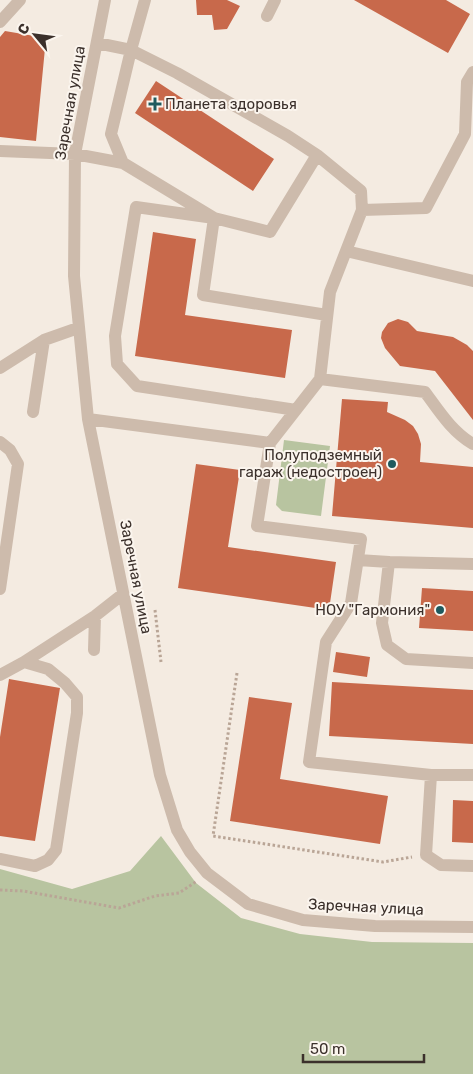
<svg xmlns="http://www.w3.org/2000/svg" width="473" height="1074" viewBox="0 0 473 1074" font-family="Rubik,sans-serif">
  <rect width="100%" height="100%" fill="#f4ebe1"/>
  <path fill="#b8c4a0" d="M284,440L330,446L321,516L282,511L276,505Z
    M161,836L196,883L241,918L300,934L372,942L473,943V1074H0V869L72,889L130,871Z"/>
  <path fill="#c8694b" d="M196,0H227L240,6L227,29L214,30L212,15H197Z
    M354,0H446L470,14L448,53Z
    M5,31L46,38L36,141L0,137V37Z
    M156,81L274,159L253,191L135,113Z
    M153,232L196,239L185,315L292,330L285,378L135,356Z
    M398,319L408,322L417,331L453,337L467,345L473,351V420L435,371L400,366L385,348L381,338L382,332L388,323Z
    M342,399L388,402L387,412L405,420L413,426L418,434L421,444L420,462L473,467V528L332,516Z
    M196,464L240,470L228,547L336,562L329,610L178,588Z
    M422,588L473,591V631L419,628Z
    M336,652L370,657L367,677L333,672Z
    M9,679L60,688L35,841L0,836V737Z
    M332,682L473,690V744L329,736Z
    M249,697L292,703L280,779L388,796L380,844L230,821Z
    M453,800L473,801V843L452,842Z"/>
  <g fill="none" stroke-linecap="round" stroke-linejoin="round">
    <path stroke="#b9a596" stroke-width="3" stroke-dasharray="2.5 2.5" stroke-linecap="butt" d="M155,610L161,662
      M237,673L213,836L383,862L412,857
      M0,890L23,891L119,908L155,896L179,893L197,881"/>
    <path stroke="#cdbbac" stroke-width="12" d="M105,0L75,154L74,276L88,419L160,775L177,830L190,852L207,873L248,904L303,920L375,926L473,927
      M267,16L275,0
      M0,22L20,0
      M97,43L131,50L177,73L288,136L317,155L361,191L362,210
      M0,151L75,154L123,163L214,218L270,232L317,155
      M123,163L111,134L131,50L145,0
      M346,251L473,281
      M0,368L44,340L78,328
      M320,379L425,392C439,411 452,432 473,444
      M296,410L137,386L117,364L115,336L136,207L214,218L203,295L327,315
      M33,412L44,340
      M88,419L270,443L257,526L361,539L351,603L326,642L309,762L431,775H473
      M0,442L10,450L18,464L0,589
      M270,443L320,379L330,292L362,210L426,208L465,134L467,82L473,72
      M358,560L389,562L473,564
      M389,562L382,623L387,645L406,659L473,663
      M94,650L95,616
      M24,662L95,616L123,594
      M0,675L24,662L48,669L65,683L77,697V713L56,850L48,860L35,866L0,859
      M431,775L426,855L441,865L473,866"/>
  </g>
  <g fill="#1f5a5e" stroke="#fbf5ee" stroke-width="2">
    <path d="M152.5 96.5h5v5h5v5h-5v5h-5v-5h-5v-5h5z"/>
    <circle cx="392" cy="464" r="5"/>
    <circle cx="440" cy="610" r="5"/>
  </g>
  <g text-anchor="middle" stroke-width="4" stroke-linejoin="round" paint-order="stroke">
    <g font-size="15" fill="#3b302b" stroke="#fbf5ee">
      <text transform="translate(70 103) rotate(-80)" y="5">Заречная улица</text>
      <text transform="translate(136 577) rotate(79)" y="5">Заречная улица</text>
      <text transform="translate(366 907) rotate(3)" y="5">Заречная улица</text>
    </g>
    <g font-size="15" fill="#3b302b" stroke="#fbf5ee" text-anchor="end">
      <text x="165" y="109" text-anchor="start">Планета здоровья</text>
      <text x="382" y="460">Полуподземный<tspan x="382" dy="17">гараж (недостроен)</tspan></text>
      <text x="430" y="615">НОУ "Гармония"</text>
    </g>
  </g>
  <g transform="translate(35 35) rotate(299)" stroke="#fbf5ee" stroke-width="4" paint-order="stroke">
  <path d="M0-4L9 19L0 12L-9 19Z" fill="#3b302b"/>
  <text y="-8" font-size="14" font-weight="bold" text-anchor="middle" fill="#3b302b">С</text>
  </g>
  <path d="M303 1054v8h121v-8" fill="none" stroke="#3b302b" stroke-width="2.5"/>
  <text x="310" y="1054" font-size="15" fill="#3b302b" stroke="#fbf5ee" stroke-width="4" paint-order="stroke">50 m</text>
</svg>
